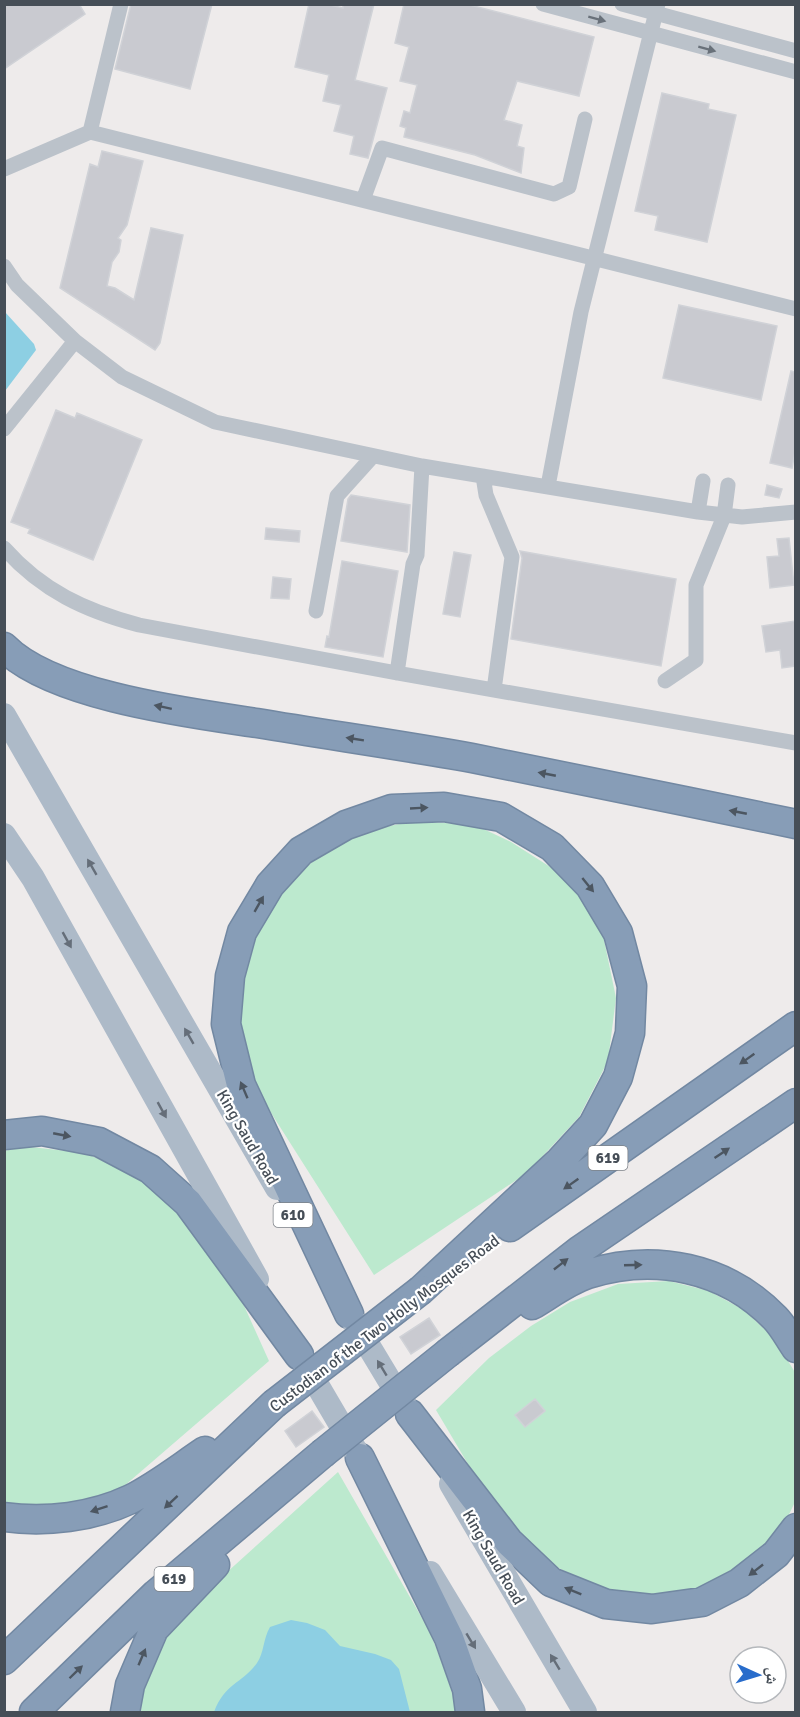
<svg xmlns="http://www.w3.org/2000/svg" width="800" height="1717" viewBox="0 0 800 1717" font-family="Signika,'Noto Naskh Arabic',sans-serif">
  <rect width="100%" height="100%" fill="#eeebeb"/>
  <path fill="#bce9ce" d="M415,821L475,825L511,842L566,877L602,930L616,998L608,1061L579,1117L527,1173L374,1275L254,1086L241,1045L240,989L255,935L275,896L323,852L374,829Z
    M22,1146L85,1153L141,1178L186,1219L237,1290L269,1361L116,1493L71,1507H5V1151Z
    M669,1281L709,1291L744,1310L774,1338L796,1374L795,1502L782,1529L747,1566L701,1590L651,1598L600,1590L555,1566L515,1532L481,1486L436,1410L489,1358L531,1326L570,1302L618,1284Z
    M338,1472L430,1632L446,1674L458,1712H141L142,1687L164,1629Z"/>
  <path fill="#8dcfe3" d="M5,312L34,344L36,350L5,391Z
    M291,1620L307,1623L325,1630L340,1646L375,1654L391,1660L399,1669L410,1712H214C225,1683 242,1684 257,1663C264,1653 263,1639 270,1627Z"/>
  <path fill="#c9cad0" stroke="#d0d2d7" stroke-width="1.5" d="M4,4H79L85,14L4,69Z
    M131,4H212L190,89L115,69Z
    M309,4H326L343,8V4H374L355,80L387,88L368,158L350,154L354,136L334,131L341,105L323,101L329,75L295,67Z
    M404,4H466L594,37L579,96L517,81L504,120L522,125L517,146L524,148L521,173L475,155L404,137L406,128L400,126L404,111L410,113L417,85L400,81L409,47L395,43Z
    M662,93L709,104L708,109L736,115L707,242L655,230L658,216L635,211Z
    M102,151L143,161L127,225L118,238L121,240L119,252L112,262L107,286L115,288L134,300L151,228L183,235L160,343L155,350L60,288L90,164L98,167Z
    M679,305L777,326L761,400L663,378Z
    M791,371L795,372V452L792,468L770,463Z
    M56,410L75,418L77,413L142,440L93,560L28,533L30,529L11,522Z
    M767,485L782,489L779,498L765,495Z
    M351,495L410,505L407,552L341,541L348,499Z
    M266,528L300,531L299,542L265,539Z
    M789,538L794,585L770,588L767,557L779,556L777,539Z
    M520,551L676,579L661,666L511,639L522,558Z
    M454,552L471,555L460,617L443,614Z
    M342,561L398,571L383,657L325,647L327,636L329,637Z
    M273,577L291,579L289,599L271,598Z
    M795,621V666L782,668L780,650L766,652L762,626Z
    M429,1318L440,1335L411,1354L400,1337Z
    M535,1399L545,1411L525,1427L515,1415Z
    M312,1411L324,1427L296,1447L285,1431Z"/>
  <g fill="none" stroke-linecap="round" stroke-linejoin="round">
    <defs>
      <path id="highway" d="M4,647C52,696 190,713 257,723C328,735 400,745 472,758C580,779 688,802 796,824
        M4,1135L42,1131L99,1142L150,1169L188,1203L299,1355
        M510,1227L796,1026
        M532,1305C549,1295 569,1280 588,1274C654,1253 726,1267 775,1318C783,1326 789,1338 796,1348
        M349,1314L241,1085L226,1024L230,976L242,932L270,885L301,851L346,825L392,809L444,807L501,817L552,847L590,886L618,933L632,986L630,1033L618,1077L593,1125L560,1161L421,1290
        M449,1352L580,1250L796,1103
        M410,1414L509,1542L551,1582L606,1604L652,1609L702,1602L739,1583L776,1554L796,1528
        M360,1458L449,1638L467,1689L470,1712
        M4,1517C46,1523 93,1517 131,1499C157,1486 181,1467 205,1451
        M4,1660L274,1404
        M34,1712L156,1594L322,1454
        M125,1712L130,1685L154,1629L215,1565"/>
    </defs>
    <use href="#highway" stroke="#7288a2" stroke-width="31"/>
    <path stroke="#bbc2ca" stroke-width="15" d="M543,4L796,72
      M622,4L796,51
      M90,132L121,4
      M4,169L90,132L796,309
      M363,200L382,148L554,194L569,187L585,119
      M4,266L17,285L75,341L122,377L215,422L422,466L698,512L742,517L796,512
      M4,429L75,341
      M483,476L486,495L512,557L494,690
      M548,486L581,312L658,4
      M698,512L703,481
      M4,548C42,591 86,611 139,625L397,673L796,743
      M316,611L337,496L373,456
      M397,673L413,564L417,555L422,466
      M665,681L696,660V585L724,516L728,485"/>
    <path stroke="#adbac8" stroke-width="24" d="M4,715L277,1188
      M4,835L33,878L257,1279
      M353,1320L406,1408
      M302,1359L356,1451
      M451,1484L585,1712
      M430,1573L514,1712"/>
    <use href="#highway" stroke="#879db7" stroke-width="28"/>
    <defs>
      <path id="highway-bridge" d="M274,1404L421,1290
        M322,1454L449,1352"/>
    </defs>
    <use href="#highway-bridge" stroke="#7288a2" stroke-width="31" stroke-linecap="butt"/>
    <use href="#highway-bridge" stroke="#879db7" stroke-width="28"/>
  </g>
  <defs><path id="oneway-solid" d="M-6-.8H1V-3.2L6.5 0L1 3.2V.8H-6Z" transform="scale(1.5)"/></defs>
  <g fill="#69717a">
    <use href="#oneway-solid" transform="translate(597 19) rotate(15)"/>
    <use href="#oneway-solid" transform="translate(707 49) rotate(15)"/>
  </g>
  <g fill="#4c5661">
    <use href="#oneway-solid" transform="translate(163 707) rotate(-168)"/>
    <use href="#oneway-solid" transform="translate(355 739) rotate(-171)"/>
    <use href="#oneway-solid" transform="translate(547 774) rotate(-169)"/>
    <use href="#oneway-solid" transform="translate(419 808) rotate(-3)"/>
    <use href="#oneway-solid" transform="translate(738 812) rotate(-169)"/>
    <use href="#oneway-solid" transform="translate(588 885) rotate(51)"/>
    <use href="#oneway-solid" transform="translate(259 904) rotate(-60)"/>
    <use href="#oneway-solid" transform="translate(747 1059) rotate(145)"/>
    <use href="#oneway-solid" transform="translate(244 1090) rotate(-113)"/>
    <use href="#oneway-solid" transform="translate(62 1135) rotate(11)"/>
    <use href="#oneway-solid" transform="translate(722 1153) rotate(-34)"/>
    <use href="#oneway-solid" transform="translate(571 1184) rotate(145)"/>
    <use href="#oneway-solid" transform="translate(561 1264) rotate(-38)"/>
    <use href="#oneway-solid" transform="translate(633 1265) rotate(-2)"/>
    <use href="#oneway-solid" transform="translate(171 1502) rotate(137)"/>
    <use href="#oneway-solid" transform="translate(99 1509) rotate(162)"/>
    <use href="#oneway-solid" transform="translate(756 1570) rotate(142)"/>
    <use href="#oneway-solid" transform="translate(573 1591) rotate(-158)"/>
    <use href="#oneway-solid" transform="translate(142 1657) rotate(-67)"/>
    <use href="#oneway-solid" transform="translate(76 1672) rotate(-44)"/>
  </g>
  <g fill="#656e79">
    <use href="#oneway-solid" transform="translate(92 867) rotate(-120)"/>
    <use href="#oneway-solid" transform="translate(67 940) rotate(61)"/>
    <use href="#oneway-solid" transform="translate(189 1036) rotate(-120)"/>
    <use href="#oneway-solid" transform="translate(162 1110) rotate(61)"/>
    <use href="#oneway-solid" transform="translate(382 1368) rotate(-121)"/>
    <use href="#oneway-solid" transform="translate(471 1641) rotate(59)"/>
    <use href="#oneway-solid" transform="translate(555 1662) rotate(-121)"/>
  </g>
  <g text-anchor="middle" stroke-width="4.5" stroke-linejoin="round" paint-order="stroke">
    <g fill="#fff" stroke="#7e8389" stroke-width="1.5">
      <rect x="588.5" y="1146" width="39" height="24" rx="4.5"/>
      <rect x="273.5" y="1203" width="39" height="24" rx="4.5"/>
      <rect x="154.5" y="1567" width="39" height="24" rx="4.5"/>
    </g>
    <g font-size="15" font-weight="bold" fill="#464e57">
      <text x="608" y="1163">619</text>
      <text x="293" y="1220">610</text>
      <text x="174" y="1584">619</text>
    </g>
    <g font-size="16" fill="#464e57" stroke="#fff">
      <text transform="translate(248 1137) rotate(60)" y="6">King Saud Road</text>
      <text transform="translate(384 1323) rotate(-37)" y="6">Custodian of the Two Holly Mosques Road</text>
      <text transform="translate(494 1557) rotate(60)" y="6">King Saud Road</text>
    </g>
  </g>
  <rect width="800" height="1717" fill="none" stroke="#464e57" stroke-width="12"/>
  <g transform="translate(758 1675) rotate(94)"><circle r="28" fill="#ffffff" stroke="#b5b8bc" stroke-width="1.5"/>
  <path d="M0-4.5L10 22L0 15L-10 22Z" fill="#286ccb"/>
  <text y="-9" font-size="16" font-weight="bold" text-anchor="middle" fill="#464e57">ش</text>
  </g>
</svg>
